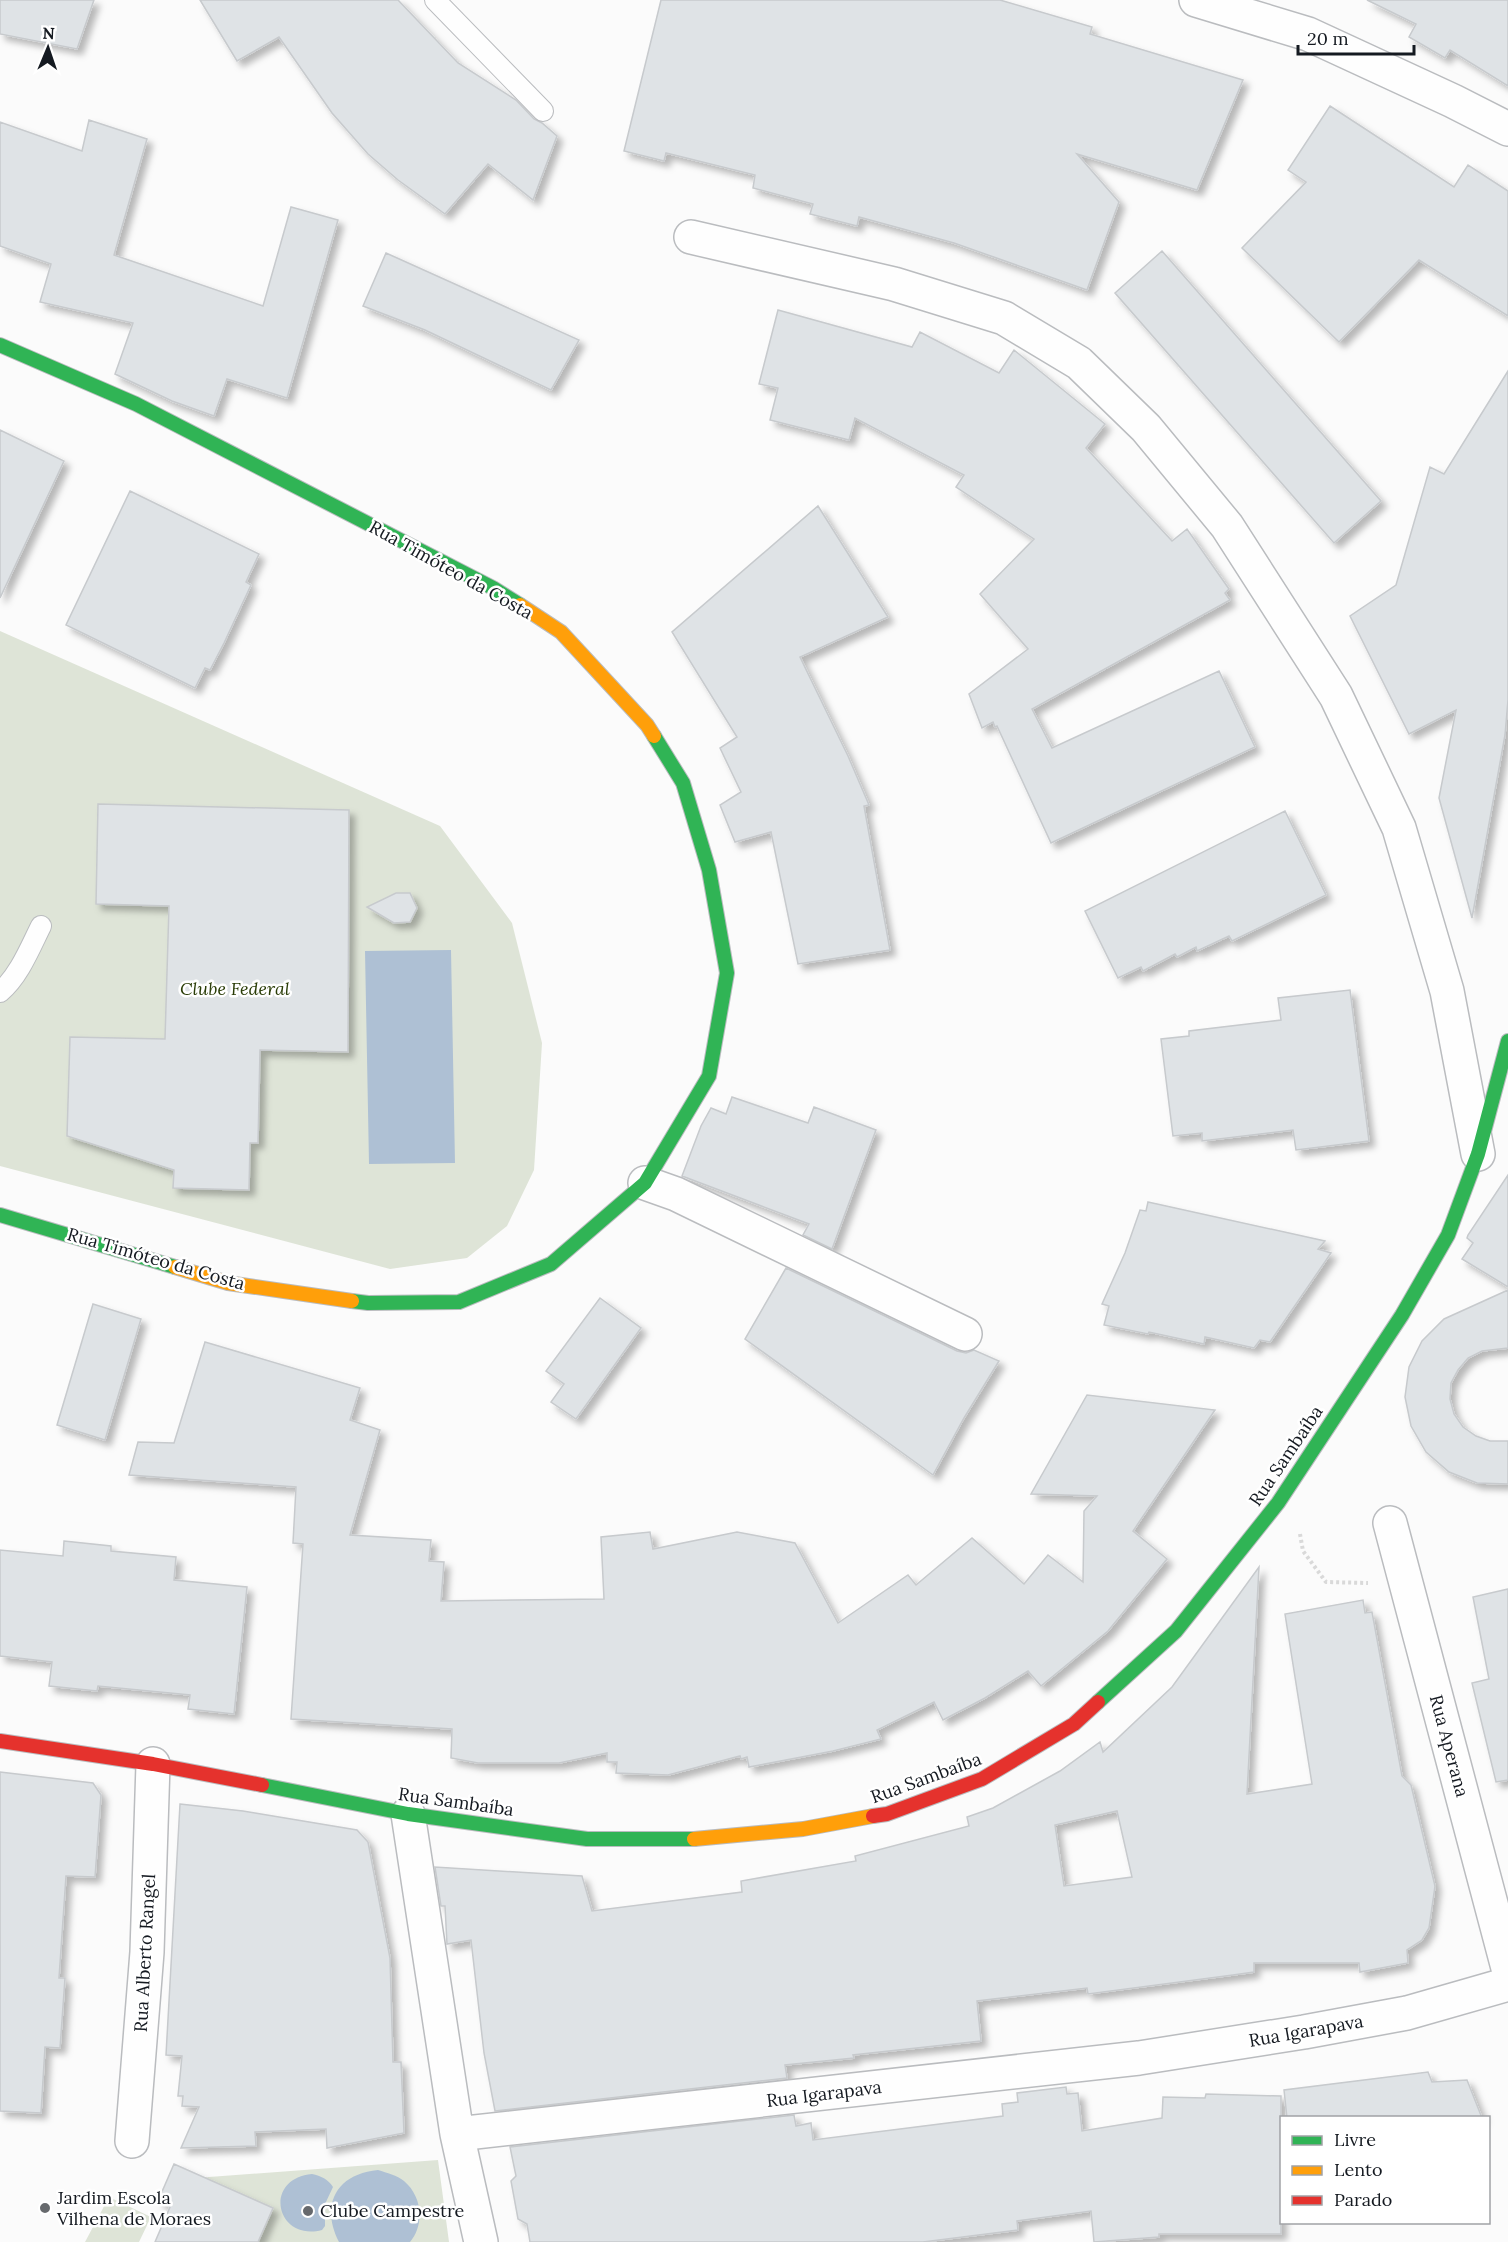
<svg xmlns="http://www.w3.org/2000/svg" width="1508" height="2242" viewBox="0 0 1508 2242" font-family="Lora,serif">
  <defs>
    <filter id="shadow"><feDropShadow dx="5.5" dy="5.5" stdDeviation="3" flood-color="#0004"/></filter>
  </defs>
  <rect width="100%" height="100%" fill="#fbfbfb"/>
  <path fill="#dee4d7" d="M0,631L440,826L512,923L542,1043L534,1170L507,1226L467,1258L390,1269L0,1166Z
    M438,2160L449,2242H159L182,2179Z
    M109,2197L151,2217L139,2242H85Z"/>
  <path fill="#aec0d4" d="M451,950L455,1163L369,1164L365,951Z
    M378,2170C387,2173 397,2175 404,2181C422,2196 425,2224 410,2242H339C320,2205 336,2174 378,2170Z
    M312,2174C321,2176 328,2179 333,2187L325,2204V2226L322,2230C276,2242 262,2179 312,2174Z"/>
  <path fill="#dfe3e6" stroke="#c7cacd" stroke-width="1.5" fill-rule="evenodd" filter="url(#shadow)" d="M0,0H94L77,49L0,34Z
    M200,0H398L458,63L516,100L534,119L542,123L557,136L533,200L488,164L445,214L398,180L368,154L332,113L279,37L237,61Z
    M661,0H1000L1092,27L1090,34L1243,80L1197,190L1077,154L1119,202L1087,290L954,243L859,217L857,226L810,214L813,204L753,188L755,175L666,153L664,161L624,151Z
    M1367,0H1508V86L1450,50L1445,58L1409,37L1416,24Z
    M1330,106L1454,187L1468,165L1508,191V316L1419,260L1339,342L1242,248L1306,182L1288,170Z
    M89,120L147,139L114,255L263,306L291,207L338,220L287,398L227,379L214,416L172,401L115,374L133,323L40,302L51,264L0,246V122L82,151Z
    M1162,251L1381,501L1334,543L1115,293Z
    M386,253L579,340L551,390L425,330L363,306Z
    M778,310L912,347L920,332L999,373L1014,350L1105,424L1086,448L1172,541L1187,529L1229,589L1225,593L1230,600L1032,709L1052,748L1219,671L1255,747L1051,843L997,726L995,727L993,722L982,728L969,694L1028,649L980,594L1034,539L956,487L964,475L855,418L849,440L770,420L778,388L759,384Z
    M1508,371V700L1505,735L1472,918L1439,798L1456,710L1409,734L1350,616L1396,585L1430,467L1444,474Z
    M0,430L64,461L0,598Z
    M130,491L259,554L246,582L251,585L224,643L210,670L205,668L195,688L66,625Z
    M818,506L888,617L800,657L848,756L869,805L864,806L890,950L798,964L771,832L735,842L720,805L741,792L720,748L737,737L672,632Z
    M98,804L349,810L348,1052L260,1050L258,1143H250L249,1190L173,1188L174,1170L67,1136L70,1037L165,1039L169,906L96,904Z
    M1285,811L1326,895L1232,941L1229,936L1197,951L1196,947L1177,957L1175,954L1143,971L1141,967L1118,978L1085,911Z
    M396,893H410L417,908L410,922L394,923L367,907Z
    M1350,990L1369,1141L1296,1150L1293,1130L1202,1141V1133L1173,1136L1161,1039L1189,1036V1031L1281,1020L1278,998Z
    M732,1097L808,1123L814,1107L876,1130L832,1249L803,1235L809,1224L682,1176L701,1126L711,1108L726,1114Z
    M1508,1175V1287L1462,1259L1473,1243L1467,1238L1468,1235Z
    M1148,1202L1325,1241L1318,1249L1331,1253L1270,1342L1260,1340L1254,1348L1205,1337L1204,1344L1149,1332L1148,1334L1104,1325L1109,1306L1102,1304L1125,1253L1140,1210L1146,1211Z
    M786,1268L957,1351L966,1353L974,1350L999,1361L964,1418L933,1475L745,1339Z
    M1508,1290V1348L1482,1351L1468,1358L1458,1370L1451,1383L1450,1399L1454,1414L1463,1427L1476,1436L1490,1441H1508V1484L1477,1483L1449,1472L1426,1452L1411,1426L1405,1397L1409,1367L1422,1341L1444,1319Z
    M600,1298L641,1328L576,1419L551,1402L564,1384L546,1371Z
    M93,1304L141,1319L105,1440L57,1425Z
    M205,1342L360,1388L350,1420L380,1430L350,1535L431,1540L429,1561L444,1562L441,1601L604,1599L601,1537L650,1532L653,1549L737,1532L795,1543L838,1623L908,1575L916,1585L972,1538L1024,1584L1048,1555L1083,1582L1084,1511L1097,1496L1031,1494L1087,1395L1215,1410L1133,1531L1167,1559L1108,1631L1041,1686L1028,1671L985,1698L943,1720L934,1702L877,1730L881,1739L833,1751L749,1767L747,1757L741,1759L740,1756L668,1775L616,1773L617,1762H607V1753L559,1763H478L451,1758L452,1729L291,1719L303,1544L293,1543L296,1487L129,1475L138,1442L174,1443Z
    M64,1541L111,1546V1551L176,1557L174,1580L247,1587L234,1714L188,1709L190,1695L98,1686L97,1691L49,1686L52,1662L0,1656V1550L63,1556Z
    M1259,1567L1247,1794L1312,1784L1285,1614L1363,1600L1365,1613L1372,1612L1402,1776L1411,1785L1435,1886L1429,1928L1422,1940L1407,1950L1408,1963L1360,1972L1359,1963H1254V1972L1233,1975L1088,1994L1087,1988L977,2001L981,2041L853,2055L854,2058L785,2065L787,2078L495,2111L484,2053L471,1940L447,1944L445,1906H441L435,1867L582,1876L592,1911L742,1892L741,1881L856,1861L855,1856L969,1826L967,1817L993,1808L1060,1771L1100,1742L1103,1752L1172,1687ZM1117,1811L1132,1877L1064,1886L1055,1825Z
    M1508,1589V1780L1496,1782L1472,1683L1489,1679L1473,1597Z
    M0,1772L93,1783L101,1795L95,1877L66,1876L59,1978H65L60,2048L45,2047L41,2113L0,2111Z
    M180,1804L243,1811L357,1830L368,1842L390,1958L393,2062H401L404,2133L327,2148L326,2129L255,2132L256,2146L181,2148L199,2107L182,2106L183,2096H178L182,2056L166,2055Z
    M1428,2072L1432,2082L1467,2080L1482,2118H1287L1284,2090Z
    M1066,2087L1067,2094L1078,2093L1082,2131L1162,2118L1163,2097L1205,2098L1206,2094L1281,2096V2234H1159V2237L1094,2242L1091,2211L1017,2221L1018,2230L923,2242H530L527,2224L518,2219L511,2181L516,2176L510,2147L794,2115L796,2126L811,2123L813,2140L1003,2116L1002,2104L1018,2102L1017,2093Z
    M174,2164L273,2208L258,2242H155L170,2207L158,2201Z"/>
  <g fill="none" stroke-linecap="round" stroke-linejoin="round">
    <defs>
      <path id="lane" d="M435,0L543,111
        M0,992C19,976 30,948 41,926"/>
      <path id="street" d="M1196,0L1308,34L1453,101L1508,129
        M691,237L894,284L1004,318L1079,363L1146,428L1227,526L1336,696L1399,828L1447,991L1478,1154
        M645,1183L676,1194L965,1334
        M1390,1523L1508,1968
        M408,1814L457,2134L481,2242
        M457,2134L1139,2058L1304,2032L1407,2013L1508,1984
        M132,2141L147,1952L153,1764"/>
      <path id="fast" d="M0,345L136,404L493,588L520,605
        M0,1215L175,1267
        M352,1301L368,1303L459,1302L551,1264L645,1183L709,1076L727,973L709,870L683,783L654,736
        M1098,1702L1176,1631L1278,1503L1402,1315L1448,1235L1478,1154L1508,1041
        M262,1785L408,1814L587,1839H694"/>
      <path id="slow" d="M520,605L561,632L647,725L654,736
        M175,1267L228,1283L352,1301
        M694,1839L803,1829L873,1816"/>
      <path id="jam" d="M0,1741L153,1764L262,1785
        M873,1816L887,1814L982,1779L1074,1724L1098,1702"/>
    </defs>
    <use href="#lane" stroke="#babcbf" stroke-width="22"/>
    <use href="#street" stroke="#babcbf" stroke-width="36"/>
    <use href="#fast" stroke="#babcbf" stroke-width="16"/>
    <use href="#slow" stroke="#babcbf" stroke-width="16"/>
    <use href="#jam" stroke="#babcbf" stroke-width="16"/>
    <path stroke="#d9d9d9" stroke-width="4" stroke-dasharray="3 3" stroke-linecap="butt" d="M1300,1534L1303,1551L1326,1582L1368,1583"/>
    <use href="#lane" stroke="#fefefe" stroke-width="20"/>
    <use href="#street" stroke="#fefefe" stroke-width="33"/>
    <use href="#fast" stroke="#30b455" stroke-width="14"/>
    <use href="#slow" stroke="#ff9f0a" stroke-width="14"/>
    <use href="#jam" stroke="#e5322d" stroke-width="14"/>
  </g>
  <g fill="#66696d" stroke="#fff" stroke-width="2">
    <circle cx="45" cy="2208" r="6"/>
    <circle cx="308" cy="2211" r="6"/>
  </g>
  <g text-anchor="middle" stroke-width="5" stroke-linejoin="round" paint-order="stroke">
    <g font-size="18" fill="#151a21" stroke="#fff">
      <text transform="translate(451 570) rotate(29)" y="6">Rua Timóteo da Costa</text>
      <text transform="translate(156 1259) rotate(16)" y="6">Rua Timóteo da Costa</text>
      <text transform="translate(1286 1456) rotate(-56)" y="6">Rua Sambaíba</text>
      <text transform="translate(1449 1746) rotate(75)" y="6">Rua Aperana</text>
      <text transform="translate(926 1778) rotate(-20)" y="6">Rua Sambaíba</text>
      <text transform="translate(456 1802) rotate(8)" y="6">Rua Sambaíba</text>
      <text transform="translate(145 1953) rotate(-87)" y="6">Rua Alberto Rangel</text>
      <text transform="translate(1306 2031) rotate(-10)" y="6">Rua Igarapava</text>
      <text transform="translate(824 2094) rotate(-7)" y="6">Rua Igarapava</text>
    </g>
    <g font-size="18" font-style="italic" fill="#293c06" stroke="#fff">
      <text x="235" y="995">Clube Federal</text>
    </g>
    <g font-size="18" fill="#151a21" stroke="#fff" text-anchor="start">
      <text x="57" y="2204">Jardim Escola<tspan x="57" dy="21">Vilhena de Moraes</tspan></text>
      <text x="320" y="2217">Clube Campestre</text>
    </g>
  </g>
  <rect x="1280" y="2116" width="210" height="108" fill="#ffffff" stroke="#a1a3a6" stroke-width="1.5"/>
  <rect x="1292" y="2136" width="30" height="9" fill="#30b455" stroke="#a1a3a6" stroke-width="1.5"/>
  <text x="1334" y="2146" font-size="18" fill="#151a21">Livre</text>
  <rect x="1292" y="2166" width="30" height="9" fill="#ff9f0a" stroke="#a1a3a6" stroke-width="1.5"/>
  <text x="1334" y="2176" font-size="18" fill="#151a21">Lento</text>
  <rect x="1292" y="2196" width="30" height="9" fill="#e5322d" stroke="#a1a3a6" stroke-width="1.5"/>
  <text x="1334" y="2206" font-size="18" fill="#151a21">Parado</text>
  <g transform="translate(48 48) rotate(2)" stroke="#ffffff" stroke-width="4.5" paint-order="stroke">
  <path d="M0-4.5L10 22L0 15L-10 22Z" fill="#151a21"/>
  <text y="-9" font-size="16" font-weight="bold" text-anchor="middle" fill="#151a21">N</text>
  </g>
  <path d="M1298 45v9h116v-9" fill="none" stroke="#151a21" stroke-width="3"/>
  <text x="1307" y="45" font-size="18" fill="#151a21" stroke="#ffffff" stroke-width="4.5" paint-order="stroke">20 m</text>
</svg>
